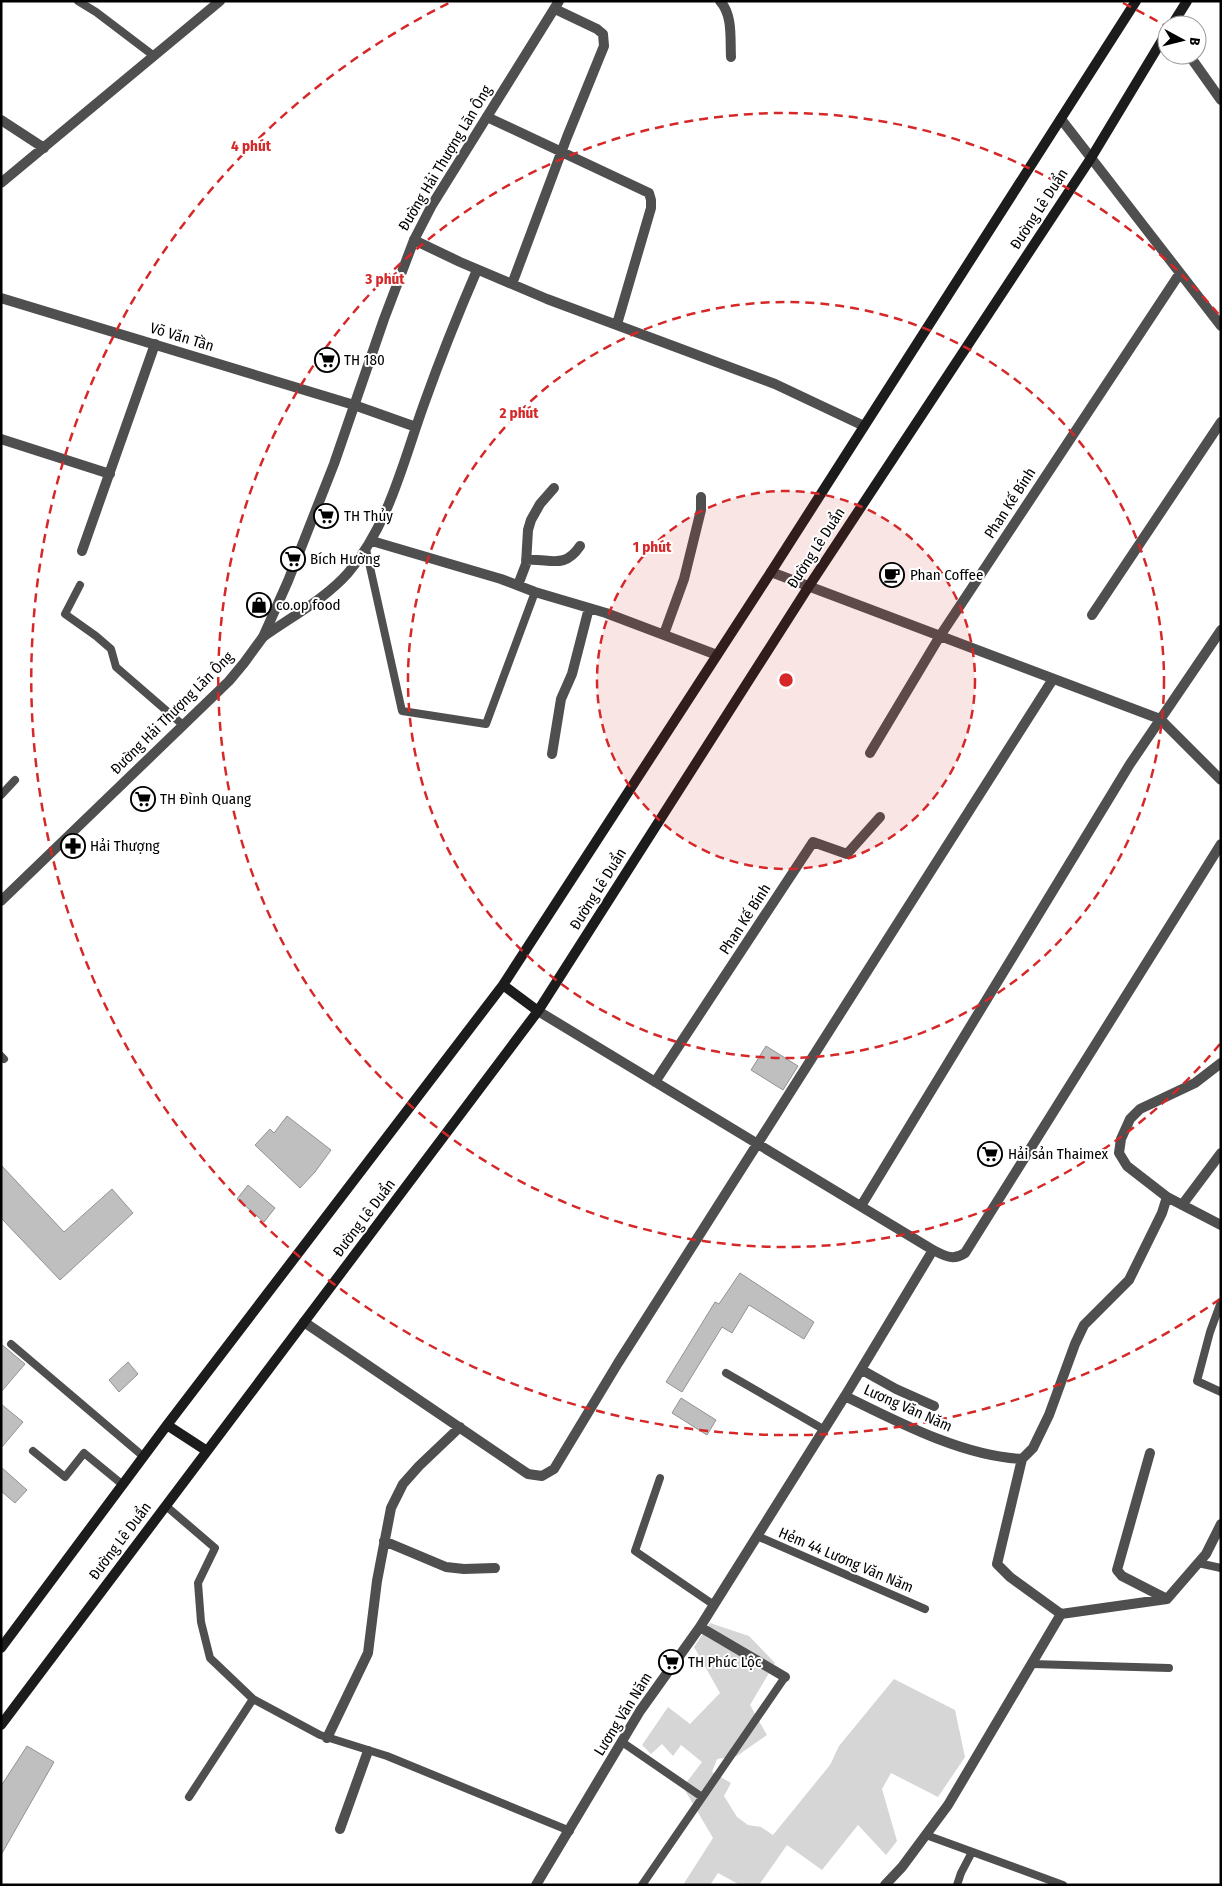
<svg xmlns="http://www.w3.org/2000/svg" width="1222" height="1886" viewBox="0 0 1222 1886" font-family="'Fira Sans Condensed',sans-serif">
  <rect width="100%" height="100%" fill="#fff"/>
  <path fill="#d6d6d6" d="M710,1623L749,1636L775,1663L750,1705L767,1735L737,1756L717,1759L712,1772L731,1783L724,1796L737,1817L748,1825L761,1827L773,1835L830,1765L839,1746L848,1735L894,1679L955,1710L965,1757L938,1797L891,1773L882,1789L897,1841L886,1855L858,1825L822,1870L787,1845L759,1885H740L718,1873L710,1885H683L713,1838L683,1787L702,1762L681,1745L673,1756L662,1744L651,1754L642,1745L668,1707L690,1724L720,1693L694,1647Z"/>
  <path fill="#bfbfbf" stroke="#939393" d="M766,1046L798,1066L783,1090L751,1070Z
    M287,1116L331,1150L315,1172L300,1188L255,1145L270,1129L274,1133Z
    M1,1165L64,1232L112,1189L133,1213L60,1280L1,1218Z
    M248,1185L275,1208L264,1222L237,1199Z
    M740,1273L814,1322L804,1339L749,1305L732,1333L722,1327L682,1392L666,1382L715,1302L719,1304Z
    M1,1344L25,1364L1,1392Z
    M128,1362L138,1374L119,1392L109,1380Z
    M681,1398L716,1420L707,1435L672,1413Z
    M1,1404L23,1422L1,1448Z
    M1,1467L27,1490L15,1503L1,1491Z
    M27,1746L54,1762L1,1855V1786Z"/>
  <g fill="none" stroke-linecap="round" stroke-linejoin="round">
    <path stroke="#4f4f4f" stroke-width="8" d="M78,1L96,12L154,56
      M366,549L402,711L486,724L535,592
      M80,585L65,614L96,636L111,649L116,667L183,725
      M1,795L15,780
      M1,1056L4,1059
      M1221,1302L1210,1332L1197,1381L1221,1392
      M11,1344L144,1457
      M726,1373L823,1429
      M33,1451L65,1477L84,1453L123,1485
      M660,1478L635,1551L714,1605
      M166,1506L215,1548L198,1583L201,1622L210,1658L253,1699L320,1735L387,1756L570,1831
      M757,1536L925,1609
      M1198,1563L1221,1568
      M1032,1664L1169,1668
      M622,1742L702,1797
      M189,1797L253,1699
      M926,1835L1063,1885
      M642,1885L785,1677
      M957,1885L961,1873L972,1852"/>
    <path stroke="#4f4f4f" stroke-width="10" d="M720,1C733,15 730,38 731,57
      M1189,55L1221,100
      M487,117L649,193L651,200V208L617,324
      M1061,119L1221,326
      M1,120L44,148
      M1,183L220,1
      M414,240L460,262L547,299L775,384L864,426
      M512,284L567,137L604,46L603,34L597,29L555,9
      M354,405L416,427
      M1,439L110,474
      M372,541L501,579L535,592L606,613L717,655
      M82,551L155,344
      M526,560C550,558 564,570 580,546
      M771,572L1160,719L1221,780
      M518,585L526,564L528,530L531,520L540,504L554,488
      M1092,615L1221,422
      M664,634L684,579L701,510V497
      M263,637C291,617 325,599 348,573C389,525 403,462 424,404C440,359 458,314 477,270
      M870,753L940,636L1180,273
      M552,754L561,699L572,674L589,608
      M538,1011L933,1250C945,1256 953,1261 965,1253L1221,844
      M655,1082L813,842L847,854L880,817
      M1167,1197L1221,1225
      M1182,1205L1221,1153
      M861,1206L1130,764L1221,630
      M304,1322L528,1474L542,1476L554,1469L618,1363L1053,679
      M862,1370L896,1389L934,1406
      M845,1396L933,1250
      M1150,1453L1117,1570L1122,1576L1167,1599
      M1022,1459L997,1564L1010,1577L1061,1614
      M384,1541L446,1567L464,1569L495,1568
      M700,1627L785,1677
      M327,1738L368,1653L377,1581L391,1508L403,1484L419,1466L460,1427
      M340,1829L368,1751
      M536,1885L640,1711L700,1627L845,1396C898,1422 962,1456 1022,1459L1033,1448L1049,1415L1075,1344L1084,1325L1129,1280L1162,1213L1167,1197L1127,1166L1119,1153L1121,1139L1130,1119L1140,1109L1195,1083L1221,1063
      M885,1885L902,1867L948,1805L1061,1614L1167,1599L1206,1554L1221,1524"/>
    <path stroke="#4f4f4f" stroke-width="10" d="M1,298L354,405
      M1,901L229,681L244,663L263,637L288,581L334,464L384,319L414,240L432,205L559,1"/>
    <path stroke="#1c1c1c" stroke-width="10" d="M1172,25L1187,1
      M503,985L538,1011
      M167,1425L207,1451
      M1,1648L167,1425L503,985L771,572L1136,1
      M1,1725L538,1011L809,586L1091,158L1167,32"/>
  </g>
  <circle cx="786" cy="680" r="189" fill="#d62828" fill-opacity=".12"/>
  <g fill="none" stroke="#d62828" stroke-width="2.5" stroke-dasharray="9 6">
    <circle cx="786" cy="680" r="189"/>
    <circle cx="786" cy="680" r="378"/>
    <path d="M1220 1044A567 567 0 1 1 1220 316"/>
    <path d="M1220 1299A756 756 0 1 1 449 3M1123 3A756 756 0 0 1 1164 25"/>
  </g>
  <defs>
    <symbol id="supermarket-ring" viewBox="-11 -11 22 22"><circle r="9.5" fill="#fff" stroke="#000" stroke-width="1.5"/><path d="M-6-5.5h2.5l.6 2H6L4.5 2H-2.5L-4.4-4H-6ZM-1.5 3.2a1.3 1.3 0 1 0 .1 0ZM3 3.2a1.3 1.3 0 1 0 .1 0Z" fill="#000"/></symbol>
    <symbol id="cafe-ring" viewBox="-11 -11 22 22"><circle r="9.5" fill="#fff" stroke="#000" stroke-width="1.5"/><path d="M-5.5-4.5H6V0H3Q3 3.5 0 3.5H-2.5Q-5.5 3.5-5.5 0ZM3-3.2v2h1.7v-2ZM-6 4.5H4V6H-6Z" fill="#000"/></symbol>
    <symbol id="shop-ring" viewBox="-11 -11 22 22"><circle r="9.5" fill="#fff" stroke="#000" stroke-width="1.5"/><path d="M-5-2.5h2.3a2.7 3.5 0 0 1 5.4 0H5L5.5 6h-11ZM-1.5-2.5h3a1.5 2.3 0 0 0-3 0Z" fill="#000"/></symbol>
    <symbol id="pharmacy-ring" viewBox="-11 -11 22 22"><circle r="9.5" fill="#fff" stroke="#000" stroke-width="1.5"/><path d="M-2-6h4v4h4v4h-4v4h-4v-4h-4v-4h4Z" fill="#000"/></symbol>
  </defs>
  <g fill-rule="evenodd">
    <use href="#supermarket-ring" x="313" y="346" width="28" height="28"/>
    <use href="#supermarket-ring" x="312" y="502" width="28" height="28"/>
    <use href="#supermarket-ring" x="279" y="545" width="28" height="28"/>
    <use href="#cafe-ring" x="878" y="561" width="28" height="28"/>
    <use href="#shop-ring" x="245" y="591" width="28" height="28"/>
    <use href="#supermarket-ring" x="129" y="785" width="28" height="28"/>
    <use href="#pharmacy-ring" x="59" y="832" width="28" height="28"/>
    <use href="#supermarket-ring" x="976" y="1140" width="28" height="28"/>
    <use href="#supermarket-ring" x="657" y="1648" width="28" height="28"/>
  </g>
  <g text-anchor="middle" stroke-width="4" stroke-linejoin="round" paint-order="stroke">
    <g font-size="15" fill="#000" stroke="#fff">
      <text transform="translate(445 158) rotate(-59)" y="5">Đường Hải Thượng Lãn Ông</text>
      <text transform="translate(1039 209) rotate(-57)" y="5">Đường Lê Duẩn</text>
      <text transform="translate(182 337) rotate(17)" y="5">Võ Văn Tần</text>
      <text transform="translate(1010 503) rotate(-57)" y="5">Phan Kế Bính</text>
      <text transform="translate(816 548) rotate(-57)" y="5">Đường Lê Duẩn</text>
      <text transform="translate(172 713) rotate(-45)" y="5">Đường Hải Thượng Lãn Ông</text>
      <text transform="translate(598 889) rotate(-58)" y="5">Đường Lê Duẩn</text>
      <text transform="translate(745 919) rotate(-57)" y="5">Phan Kế Bính</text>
      <text transform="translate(364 1218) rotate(-53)" y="5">Đường Lê Duẩn</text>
      <text transform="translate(908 1408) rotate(24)" y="5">Lương Văn Năm</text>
      <text transform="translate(120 1541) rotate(-53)" y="5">Đường Lê Duẩn</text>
      <text transform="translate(846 1560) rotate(23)" y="5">Hẻm 44 Lương Văn Năm</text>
      <text transform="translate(623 1714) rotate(-58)" y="5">Lương Văn Năm</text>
    </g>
    <g font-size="15" fill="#000" stroke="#fff" text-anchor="start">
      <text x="344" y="365">TH 180</text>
      <text x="344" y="521">TH Thủy</text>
      <text x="310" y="564">Bích Hường</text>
      <text x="910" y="580">Phan Coffee</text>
      <text x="276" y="610">co.op food</text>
      <text x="160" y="804">TH Đình Quang</text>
      <text x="90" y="851">Hải Thượng</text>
      <text x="1008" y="1159">Hải sản Thaimex</text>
      <text x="688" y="1667">TH Phúc Lộc</text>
    </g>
  </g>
  <circle cx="786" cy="680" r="8" fill="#d62828" stroke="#fff" stroke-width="2.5"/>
  <g font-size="15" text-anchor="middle" font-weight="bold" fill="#d62828" stroke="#fff" stroke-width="4" stroke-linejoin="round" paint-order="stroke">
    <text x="251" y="151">4 phút</text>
    <text x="385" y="284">3 phút</text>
    <text x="519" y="418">2 phút</text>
    <text x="652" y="552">1 phút</text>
  </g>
  <rect width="1222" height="1886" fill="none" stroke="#000000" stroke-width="5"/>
  <g transform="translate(1182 40) rotate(97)"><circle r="24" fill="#ffffff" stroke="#999999"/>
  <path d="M0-4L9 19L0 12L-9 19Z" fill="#000000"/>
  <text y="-8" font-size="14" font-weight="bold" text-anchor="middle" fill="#000000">B</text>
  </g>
</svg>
